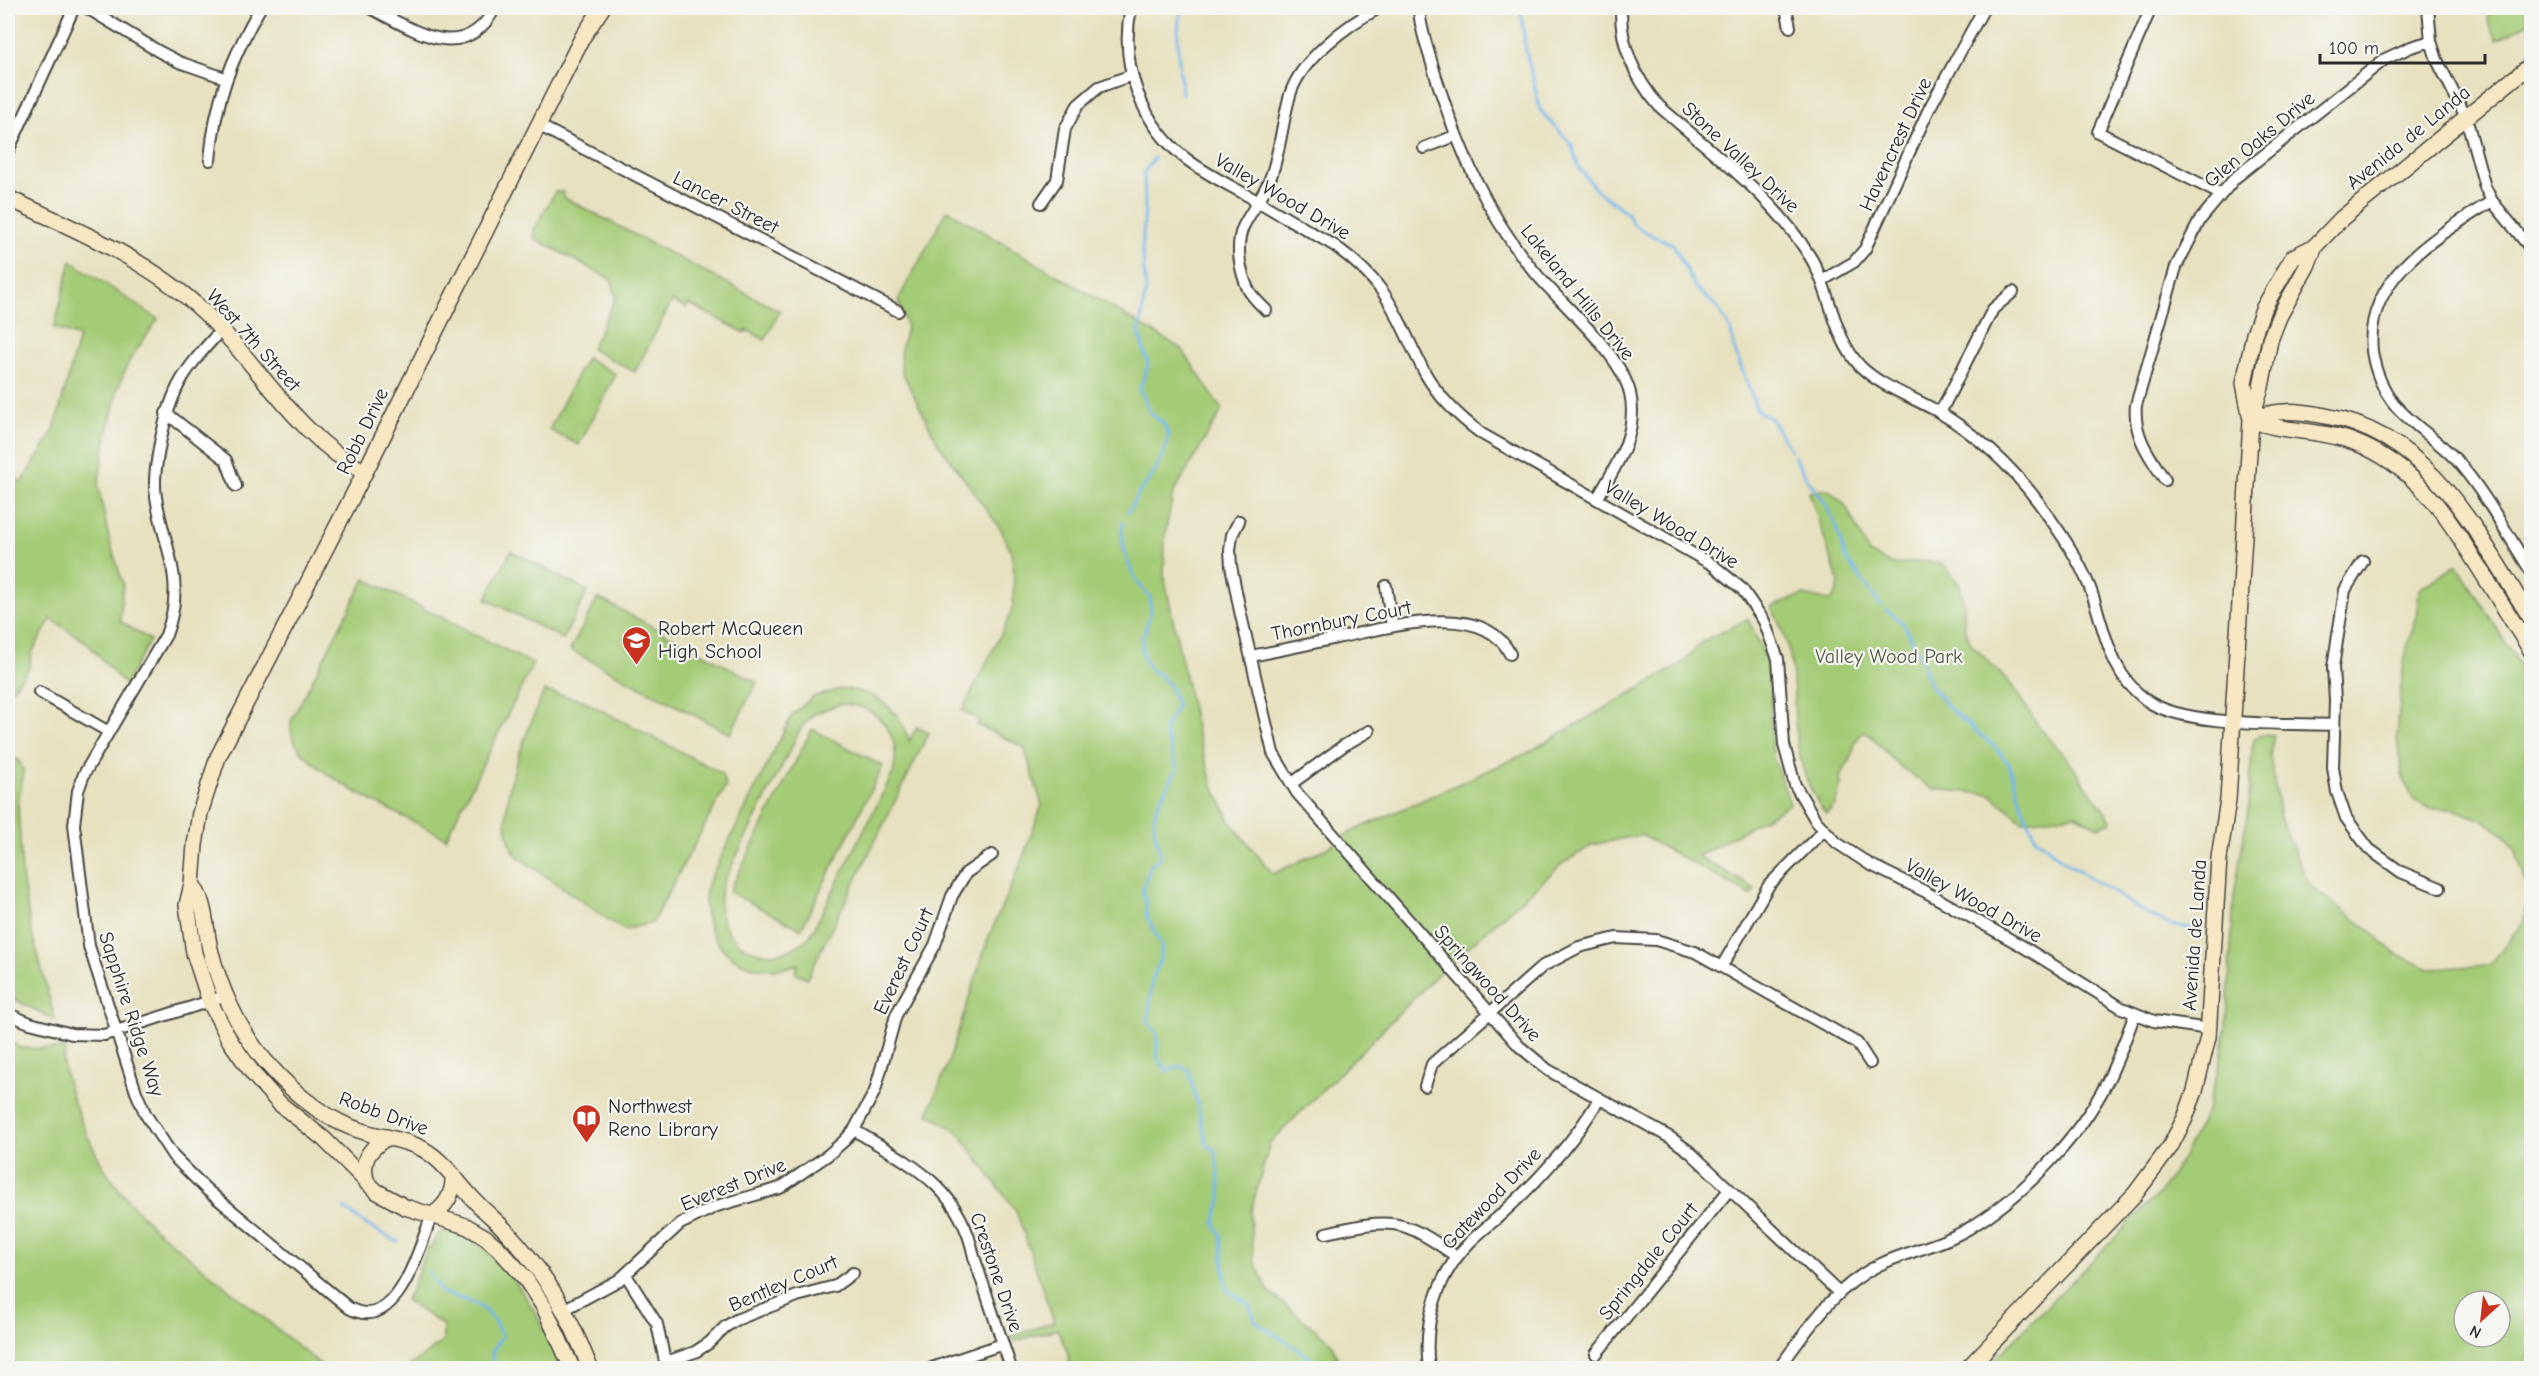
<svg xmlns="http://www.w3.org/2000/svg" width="2539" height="1376" viewBox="0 0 2539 1376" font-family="'Comic Neue',sans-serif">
  <rect width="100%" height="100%" fill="#f6f6f2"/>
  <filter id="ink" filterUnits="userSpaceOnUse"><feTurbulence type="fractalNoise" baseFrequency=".0167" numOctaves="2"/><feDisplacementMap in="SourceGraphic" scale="12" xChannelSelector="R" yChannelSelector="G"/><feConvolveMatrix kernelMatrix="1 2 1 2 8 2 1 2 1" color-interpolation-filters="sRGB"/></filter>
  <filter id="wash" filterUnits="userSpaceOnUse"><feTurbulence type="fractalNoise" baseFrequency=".008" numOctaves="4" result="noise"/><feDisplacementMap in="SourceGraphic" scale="24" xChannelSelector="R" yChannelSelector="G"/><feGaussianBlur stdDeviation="1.35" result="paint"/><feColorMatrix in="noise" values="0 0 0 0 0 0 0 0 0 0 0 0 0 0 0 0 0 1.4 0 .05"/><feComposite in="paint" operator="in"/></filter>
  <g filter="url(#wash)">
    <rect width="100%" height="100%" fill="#e7e1bf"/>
    <path fill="#a4cb76" stroke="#687b50" stroke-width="1.5" fill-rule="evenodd" d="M2488,8H2531V22L2497,40L2488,21Z
      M555,192H564L563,197L780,311L765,340L747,330L745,333L689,304L686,308L672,301L635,372L591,349L617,295L613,291L614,286L610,279L534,238V230Z
      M947,210L1182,349L1222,410L1173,494L1165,535L1164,576L1197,733L1213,785L1232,824L1273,874L1329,847L1347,834L1527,753L1680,665L1703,641L1748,619L1766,660L1771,691L1770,724L1773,757L1790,804L1698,856L1755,889L1751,895L1641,835L1592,845L1562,864L1439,973L1270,1143L1250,1214L1254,1261L1269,1292L1331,1342L1341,1368H1069L1068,1353L1057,1329L1014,1341L1012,1336L1054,1322L1017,1213L962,1137L951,1127L928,1114L948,1063L989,936L1020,865L1042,805L1024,747L977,725L979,720L962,711L1008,620L1013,605L1014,571L1011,552L1002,531L938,443L902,372L900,353L907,327L898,300Z
      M71,261L158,319L129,361L118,388L107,434L98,486L110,542L123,584L120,621L150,640L125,685L87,643L51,619L32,652L29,668L14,687L8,691V472L22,483L54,430L79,337L54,328Z
      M586,358L616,374L579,445L549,430Z
      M1828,489L1846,506L1869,553L1893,565L1927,560L1944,565L1960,585L1964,606V627L1971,644L2010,683L2040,728L2066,757L2112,822L2098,827L2075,815L2022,821L1990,794L1932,789L1898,765L1870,735L1863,732L1855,742L1851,759L1840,776L1841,785L1835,805L1826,814C1815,799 1806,783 1802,764C1786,706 1806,667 1771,607L1803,595L1829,601L1836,594L1839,583L1809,492Z
      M511,551L588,591L563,639L486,599Z
      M2457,565L2531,683L2532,1348L2521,1368H1986L2160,1192L2180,1162L2208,1108L2221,1059L2227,1018L2234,896L2249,804L2252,747L2255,738L2262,735L2274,736L2270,756L2280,818L2309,885L2371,931L2394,953L2429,969L2490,965L2523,923L2529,892L2515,849L2502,833L2483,820L2453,809H2430L2413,799L2402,775L2397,738L2402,675L2408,643L2416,619L2419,589ZM2464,1301H2500V1337H2464Z
      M365,579L533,664L446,838C402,815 334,787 301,751C294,743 290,732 291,721Z
      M598,598L757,682L730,734L570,650Z
      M841,689C875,690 900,709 909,741L917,727L929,733L807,978L795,972L798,964C744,984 694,942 707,885L792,715L813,697ZM840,704C878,704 903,735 893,773L810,936C768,978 704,939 723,883L801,728L814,714Z
      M544,691L582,700L721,773L726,786L652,923L623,930L518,857C486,818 527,733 544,691Z
      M812,729L883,766L801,929L729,892Z
      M8,754L19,761L24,772L18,803L22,876L30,925L55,1020L8,996Z
      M8,1039L20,1048L66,1049C65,1053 63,1058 63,1062C66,1090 91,1147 106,1171C119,1192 136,1210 154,1228L320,1364L333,1368H8Z
      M443,1229C498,1234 544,1323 562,1368H407L443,1341V1325L405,1300L411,1291L428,1247L431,1248L437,1235L444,1231Z"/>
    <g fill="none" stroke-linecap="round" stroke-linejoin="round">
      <path stroke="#77b8eb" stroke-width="3" d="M1521,8L1525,46L1540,110L1572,145L1578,166L1596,190L1626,212L1634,225L1653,236L1673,244L1695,287L1717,307L1731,330L1734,348L1757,410L1771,419L1791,451
        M1182,94C1181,74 1172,22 1184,8
        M1794,456L1808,480L1823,500L1834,521L1846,559L1881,606
        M1128,512L1139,493L1154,473L1164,453L1169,435L1163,423L1150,413L1140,389L1148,364L1139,333L1146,289L1142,250L1145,208L1144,172L1154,158
        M1123,523C1119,547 1132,581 1150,597L1151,611L1142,640L1143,657L1151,671L1159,674L1170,686L1177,706L1164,729L1177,768C1170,786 1155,801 1154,820C1153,835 1160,843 1160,857L1150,867L1142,892L1146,903V914L1162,947L1159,964L1152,980L1148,1023L1157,1033L1158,1059L1167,1071L1181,1066L1189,1070L1207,1145L1216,1152L1221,1200L1214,1223L1221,1235L1226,1289L1249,1305L1256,1322L1309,1357L1318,1368
        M1886,610L1903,623L1921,658L1929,683L1948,707L1996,748L2009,764L2024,812L2036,838L2062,860L2149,915L2170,925L2191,928
        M344,1208L368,1226L398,1242
        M428,1271L441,1292C474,1304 485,1300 502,1336L492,1352L493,1368"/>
    </g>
  </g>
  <g filter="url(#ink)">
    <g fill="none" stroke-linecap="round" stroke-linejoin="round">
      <defs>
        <path id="street" d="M87,8L158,51L179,62L225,78
          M370,8C413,29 463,67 495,8
          M1131,8C1119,64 1141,126 1189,161C1208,175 1231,186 1252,198C1280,214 1307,230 1335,246C1353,259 1369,273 1382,291C1400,316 1410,346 1425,373C1439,398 1459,417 1482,434L1713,565L1742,589L1764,621L1778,659L1784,745L1795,785L1816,821L1837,843L1869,864L1924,891L2022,946L2122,1008L2154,1021L2209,1029
          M1419,8C1420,30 1429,52 1435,74C1458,147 1487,217 1538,276C1566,308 1620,353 1630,393C1639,433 1616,466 1597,499
          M1621,8C1620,46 1634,77 1659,106C1711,152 1772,195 1809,255C1831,289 1832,336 1860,366C1880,386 1912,397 1937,411C1976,434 2012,467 2039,503C2058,529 2078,557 2090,588C2105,628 2108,672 2146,700C2183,727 2286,723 2334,725
          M1786,8L1790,27
          M2151,8L2098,132L2220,194
          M2428,8L2431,41L2437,60L2466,117L2485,187L2492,201L2532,250
          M538,125L898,311
          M1424,148L1455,136
          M8,151L74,8
          M210,160C215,101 231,59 260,8
          M2492,201C2439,235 2364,277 2372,351C2375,371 2383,390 2395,405C2414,427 2440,441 2459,463C2487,496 2508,536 2532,573
          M1041,203L1057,180L1065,129L1078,105L1099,87L1132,75
          M1823,280L1854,262L1865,249L1929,109L1984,8
          M1266,310C1260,304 1252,297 1248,289C1240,271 1235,246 1243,227C1251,211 1263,196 1270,179C1280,153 1282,122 1290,95C1300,60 1348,24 1379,8
          M222,329C184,371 172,385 160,443C157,461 153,479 156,497C164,550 187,579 166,635L84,774L78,791L74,825L89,946L136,1092L146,1115L173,1156L207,1190L349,1308C398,1335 419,1247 432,1215
          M166,413L226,460L236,486
          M1940,413L1993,309L2013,292
          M2165,480C2149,456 2133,435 2136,405L2176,267L2200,220L2235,178L2385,59L2411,47L2431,41
          M1239,521L1232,535L1230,550L1231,566L1240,611L1273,753L1297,793L1519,1046L1548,1070L1671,1138L1690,1152L1839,1293
          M2363,561L2345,590L2333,667L2335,700L2333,768L2337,792L2346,818L2369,849L2401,872L2440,888
          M1386,586L1392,626
          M1251,656C1281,650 1311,644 1341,637C1387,628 1484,599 1510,654
          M39,692L109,732
          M1291,784L1343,746L1369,731
          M1722,966L1769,885L1824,830
          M8,1014L30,1023L72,1034L104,1035L226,996
          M1425,1086L1432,1064L1543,966L1579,947L1616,938L1656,940L1695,952L1857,1043L1870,1063
          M854,1130C910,1164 960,1186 974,1257L1011,1368
          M1326,1233C1392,1218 1401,1217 1457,1257
          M626,1275L657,1324L666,1366
          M565,1309L619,1280L680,1224L717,1206L780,1188L828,1155L844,1141L854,1130L875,1091L896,1015L935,945L952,896L966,873L992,855
          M1596,1354L1729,1190
          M666,1362L695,1352L709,1343L725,1327L736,1320L797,1296L835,1286L853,1273
          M932,1368L1003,1344
          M1429,1368C1423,1322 1437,1275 1470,1242C1482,1230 1496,1220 1508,1208C1540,1179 1578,1136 1599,1099
          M1779,1368C1808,1329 1834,1287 1879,1265C1907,1251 1940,1246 1968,1229C2022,1197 2079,1138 2107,1082C2118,1060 2126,1037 2135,1014"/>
        <path id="secondary" d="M8,198C76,230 148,259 204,312C259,364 296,436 365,472
          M2251,420L2261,387L2270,340L2279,317L2307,266L2315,246L2342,218L2532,64
          M2251,420C2284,433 2320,429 2354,442C2415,466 2445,513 2478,566C2496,595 2514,623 2532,652
          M2251,420C2275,408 2300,411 2326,416C2434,436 2478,536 2532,620
          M192,884C206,903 205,927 210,949C220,989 239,1031 266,1062C293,1093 325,1121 365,1132C384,1138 403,1139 421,1148C445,1161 457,1183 476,1202C485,1212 496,1220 505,1230C546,1273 569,1314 590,1368
          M367,1183C360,1161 368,1150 387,1137
          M432,1215C447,1206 454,1193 453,1175
          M572,1368L544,1307L525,1278L498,1248L485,1237L466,1226L405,1207L376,1191L324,1139L280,1104L254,1075L230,1041L210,1002L194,953L187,905L192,884L195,845L200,813L218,757L365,472L582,38L602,8
          M1968,1368L2135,1194L2170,1147L2185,1118L2195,1091L2208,1037L2219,858L2228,800L2251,420L2244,383L2254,334L2263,309L2293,257L2315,246"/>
      </defs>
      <use href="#street" stroke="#474641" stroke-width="14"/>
      <use href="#secondary" stroke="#474641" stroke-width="18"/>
      <use href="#street" stroke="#fff" stroke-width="10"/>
      <use href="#secondary" stroke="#f8e7c3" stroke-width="15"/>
    </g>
  </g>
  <defs>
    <symbol id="school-pin" viewBox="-11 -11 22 30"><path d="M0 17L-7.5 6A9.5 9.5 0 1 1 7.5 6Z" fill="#c8321e" stroke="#f6f6f2"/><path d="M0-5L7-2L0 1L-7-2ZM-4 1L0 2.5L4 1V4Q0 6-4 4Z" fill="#fff"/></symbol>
    <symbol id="library-pin" viewBox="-11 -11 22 30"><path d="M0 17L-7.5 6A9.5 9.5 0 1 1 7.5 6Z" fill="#c8321e" stroke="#f6f6f2"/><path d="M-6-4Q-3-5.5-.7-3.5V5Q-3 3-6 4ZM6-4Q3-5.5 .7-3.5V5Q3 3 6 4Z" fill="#fff"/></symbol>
  </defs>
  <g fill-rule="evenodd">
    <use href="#school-pin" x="620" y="624" width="33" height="45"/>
    <use href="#library-pin" x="570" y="1102" width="33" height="45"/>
  </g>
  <g text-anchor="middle" stroke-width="4.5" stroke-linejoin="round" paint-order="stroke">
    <g font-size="20" fill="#2b2b2b" stroke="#f6f6f2">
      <text transform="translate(2408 137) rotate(-39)" y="7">Avenida de Landa</text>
      <text transform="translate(2259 139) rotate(-40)" y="7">Glen Oaks Drive</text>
      <text transform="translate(1895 144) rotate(-65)" y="7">Havencrest Drive</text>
      <text transform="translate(1741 157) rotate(43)" y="7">Stone Valley Drive</text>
      <text transform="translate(1283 196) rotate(30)" y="7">Valley Wood Drive</text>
      <text transform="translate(726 202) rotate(27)" y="7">Lancer Street</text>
      <text transform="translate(1578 292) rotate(51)" y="7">Lakeland Hills Drive</text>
      <text transform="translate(254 340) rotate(48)" y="7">West 7th Street</text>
      <text transform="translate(362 431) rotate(-64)" y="7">Robb Drive</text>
      <text transform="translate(1672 524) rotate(31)" y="7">Valley Wood Drive</text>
      <text transform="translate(1341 620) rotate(-11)" y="7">Thornbury Court</text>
      <text transform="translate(1974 900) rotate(29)" y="7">Valley Wood Drive</text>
      <text transform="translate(2194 935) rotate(-86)" y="7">Avenida de Landa</text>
      <text transform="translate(903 961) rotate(-65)" y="7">Everest Court</text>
      <text transform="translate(1488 983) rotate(48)" y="7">Springwood Drive</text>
      <text transform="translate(132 1014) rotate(72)" y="7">Sapphire Ridge Way</text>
      <text transform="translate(384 1113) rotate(20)" y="7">Robb Drive</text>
      <text transform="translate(733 1184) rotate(-22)" y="7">Everest Drive</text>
      <text transform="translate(1491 1198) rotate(-46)" y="7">Gatewood Drive</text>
      <text transform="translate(1648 1261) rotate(-51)" y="7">Springdale Court</text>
      <text transform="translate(997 1272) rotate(71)" y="7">Crestone Drive</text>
      <text transform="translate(783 1283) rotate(-23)" y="7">Bentley Court</text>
    </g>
    <g font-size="20" fill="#2b2b2b" stroke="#f6f6f2" text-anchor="start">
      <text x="658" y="635">Robert McQueen<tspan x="658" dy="23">High School</tspan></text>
      <text x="608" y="1113">Northwest<tspan x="608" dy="23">Reno Library</tspan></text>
    </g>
    <g font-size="20" fill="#4f5b42" stroke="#f6f6f2">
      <text x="1889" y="663">Valley Wood Park</text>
    </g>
  </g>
  <rect width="2539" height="1376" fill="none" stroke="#f6f6f2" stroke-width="30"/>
  <g transform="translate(2482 1319) rotate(207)"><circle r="28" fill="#f6f6f2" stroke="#a5a5a2" stroke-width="1.5"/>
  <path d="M0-4.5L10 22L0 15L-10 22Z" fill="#c8321e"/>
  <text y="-9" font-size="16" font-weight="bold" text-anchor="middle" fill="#2b2b2b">N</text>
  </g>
  <path d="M2320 54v9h165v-9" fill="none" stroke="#2b2b2b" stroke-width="3"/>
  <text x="2329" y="54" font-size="18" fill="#2b2b2b" stroke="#f6f6f2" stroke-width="4.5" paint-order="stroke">100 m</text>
</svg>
